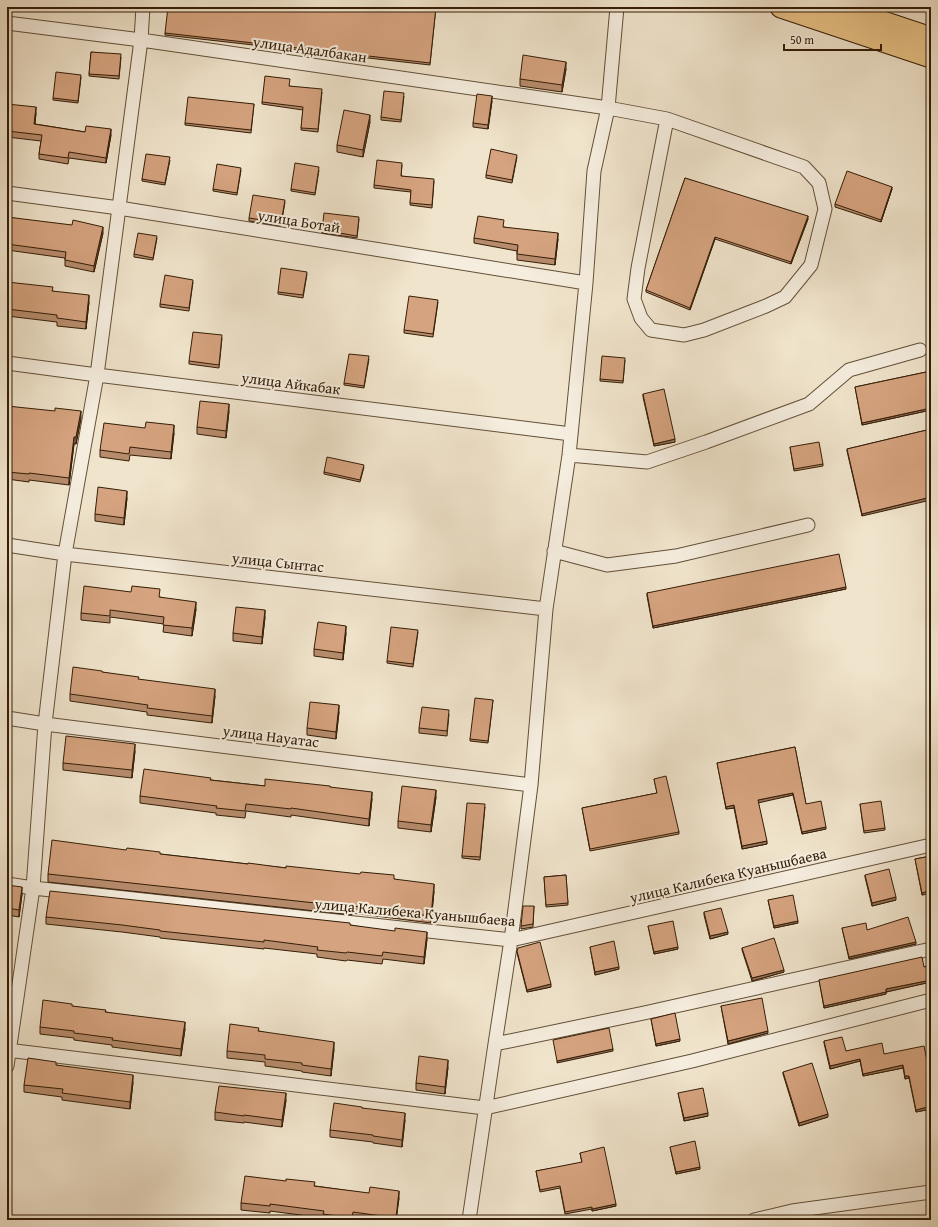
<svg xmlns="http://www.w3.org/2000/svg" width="938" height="1227" viewBox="0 0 938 1227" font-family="'Gentium Book Plus',serif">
<rect width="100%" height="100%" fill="#f0e4cc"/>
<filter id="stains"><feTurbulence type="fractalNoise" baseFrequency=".005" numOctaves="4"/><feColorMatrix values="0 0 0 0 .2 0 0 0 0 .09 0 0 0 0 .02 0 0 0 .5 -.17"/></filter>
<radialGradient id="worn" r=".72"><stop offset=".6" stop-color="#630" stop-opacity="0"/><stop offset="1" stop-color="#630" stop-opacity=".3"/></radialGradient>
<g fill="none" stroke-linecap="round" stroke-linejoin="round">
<defs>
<path id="street" d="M7,23L141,40L608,108L667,119L804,167L819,183L825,209L811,265L785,297L766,306L704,330L684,335L651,330L641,318L634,299L638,268L667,119
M7,193L119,208L586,283
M7,363L97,375L571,434
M569,455L647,462L706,442L809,404L849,370L920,350
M7,545L65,554L546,609
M554,551L607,565L676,556L808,525
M7,718L45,724L531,785
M7,884L33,888L511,940L931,845
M495,1044L644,1013L931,949
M7,1050L485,1108L692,1061L931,1000
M7,1066L33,888L45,724L65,554L97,375L141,40L143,7
M469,1220L495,1044L511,940L531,785L546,609L569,455L586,283L594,171L608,108L617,7
M754,1220L792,1211L931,1192"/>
<path id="primary" d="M781,7L931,57
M838,7L931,38"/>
</defs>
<!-- street casing -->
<use href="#street" stroke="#634f38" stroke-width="15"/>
<!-- primary casing -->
<use href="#primary" stroke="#341d06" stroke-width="23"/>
<!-- street -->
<use href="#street" stroke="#f5edde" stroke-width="13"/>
<!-- primary -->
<use href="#primary" stroke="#e8c286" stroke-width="21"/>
</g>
<!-- wall -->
<path fill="#b78c6d" stroke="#341d06" d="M7,7H15V11L7,10Z
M436,7L430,65L165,35V33Z
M91,52L121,57L119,79L89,76Z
M566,69L562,92L520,86V79Z
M81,77L78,103L53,100V98Z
M289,86L322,92L318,132L301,130L303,110L262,104V102Z
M404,96L401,122L381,120V117Z
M492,101L488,129L473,127V123Z
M254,104L251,133L185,125V123Z
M7,106L36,113L35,124L85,132L111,135L106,163L69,158L68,164L39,159V154L41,141L7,137Z
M370,122L363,157L337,152V145Z
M517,157L512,183L486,178V175Z
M170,160L165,185L142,181V179Z
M402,165L401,176L434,181L432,208L410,205L411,192L374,188V185Z
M241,170L237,195L213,191V189Z
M319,170L315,195L291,191V189Z
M685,178L808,219L791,264L715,239L690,310L646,292V290Z
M892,189L881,222L835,207V204Z
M285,202L281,226L249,221V218Z
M7,217L103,233L94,272L65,266V258L7,250Z
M359,219L357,238L322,233V230Z
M504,227L558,239L555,265L517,260V251L474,243V238Z
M157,238L153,260L134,257V254Z
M307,274L303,298L278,294V292Z
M7,282L53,291L89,302L86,329L57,326V322L7,316Z
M193,282L189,311L160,307V304Z
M438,302L433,337L404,333V330Z
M222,338L219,368L189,364V361Z
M369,359L364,388L344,385V383Z
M625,360L623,383L600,381V379Z
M931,371V410L862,425L855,387Z
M643,394L675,442L654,446L643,397Z
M7,406L81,418L76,444H74L69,485L29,480V482L7,479Z
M229,411L226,438L197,434V427Z
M931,429L862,516L847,451V449Z
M174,433L171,459L130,455L129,461L100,457V450Z
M790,447L823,464V466L794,471Z
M364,467L360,482L324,474V472Z
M127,498L124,525L95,521V514Z
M846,589L653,628L647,596V593Z
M160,597L196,609L192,636L163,632L164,624L110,617V623L81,620V613Z
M265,617L262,644L233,641V633Z
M418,632L413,667L387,663V661Z
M346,633L343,660L314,656V649Z
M102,672L215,696L212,723L147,715V712L70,701V694Z
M493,700L488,743L470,741V739Z
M339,712L336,739L307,735V728Z
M449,714L447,736L419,733V728Z
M795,747L806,804L826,829L802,834L793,795L758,802L767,844L742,849L734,808L726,809L717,763Z
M135,751L132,778L63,770V763Z
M654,779L679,832V834L590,851L582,808L657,793Z
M211,780L265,786L330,787L372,799L369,826L291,815V817L246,811L245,818L216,815V813L140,803V796Z
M436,797L431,832L398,828V821Z
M860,804L885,828V830L864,833Z
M485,807L480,860L462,858V856Z
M160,854L248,864L394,879L434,891L431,923L352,913V915L48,882V874Z
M931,856V893L922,895L915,859Z
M566,875L568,905L546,907L544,877Z
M865,875L896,900L872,906L865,877Z
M7,885L22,894L19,917L7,915Z
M768,900L798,923L774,928Z
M534,906L533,927L521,929V926Z
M704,912L728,934L710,939L704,915Z
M46,917L350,925L427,939L424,964L383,959L382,964L347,960L346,961L317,957V954L264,948V949L160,938V937L122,932L46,924Z
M648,926L678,949L654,954Z
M842,928L867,930L916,944L849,959Z
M590,947L619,969L595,975Z
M742,948L784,972L752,981L742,950Z
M517,951L551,987L527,992L517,953Z
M931,965V982L886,992V994L824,1008L819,980L924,967Z
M72,1006L106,1012L185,1029L181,1056L112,1047V1045L74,1040V1038L40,1034V1027Z
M721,1006L768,1033L728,1044Z
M651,1019L680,1041L656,1046Z
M259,1031L334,1049L331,1076L302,1072V1071L265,1066V1062L227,1058V1051Z
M824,1041L846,1051L884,1054L929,1074H928L931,1088V1109L916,1112L909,1078L905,1079L903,1068L863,1076L860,1061L830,1069L824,1043Z
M56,1065L133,1082L130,1109L62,1100V1097L24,1092V1085Z
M448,1067L445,1094L416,1090V1083Z
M783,1072L828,1117L799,1126L783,1074Z
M678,1093L708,1116L684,1121Z
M286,1100L282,1127L244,1122V1123L215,1120V1112Z
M362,1108L405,1120L402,1147L373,1143V1142L330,1137V1130Z
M670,1147L700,1169L676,1174Z
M580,1153L616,1206L592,1211V1209L565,1214L560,1188L540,1192L536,1171L582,1163Z
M315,1186L399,1198L396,1220H323V1218L270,1211V1213L241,1210V1203Z"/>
<!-- shaded-wall -->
<path fill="#957259" stroke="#341d06" d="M566,62V69L562,92V85Z
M492,96V101L488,129V125Z
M36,107V113L34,130V124Z
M370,115V122L363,157V150Z
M111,129V135L106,163V158Z
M892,187V189L881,222V220Z
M808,216V219L791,264V262Z
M103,227V233L94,272V266Z
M558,233V239L555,265V259Z
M715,237V239L690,310V308Z
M89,295V302L86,329V322Z
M229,404V411L226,438V431Z
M931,408V410L862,425V423Z
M81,411V418L76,444V437Z
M174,425V433L171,459V452Z
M74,437V444L69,485V478Z
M675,439V442L654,446V444Z
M127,491V498L124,525V518Z
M931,497V500L862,516V514Z
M846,587V589L653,628V626Z
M196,602V609L192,636V628Z
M265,610V617L262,644V637Z
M346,626V633L343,660V653Z
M215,689V696L212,723V716Z
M339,705V712L336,739V732Z
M135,744V751L132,778V770Z
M436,790V797L431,832V825Z
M372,792V799L369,826V819Z
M793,793V795L758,803V800Z
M734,805V808L726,809V807Z
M826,827V829L802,834V832Z
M767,841V844L742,849V846Z
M434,884V891L431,923V916Z
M22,887V894L19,917V910Z
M931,890V893L922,895V893Z
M896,897V900L872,906V903Z
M798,921V923L774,928V926Z
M427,932V939L424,964V957Z
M728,932V934L710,939V936Z
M916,942V944L849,959V957Z
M678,947V949L654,954V952Z
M619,967V969L595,975V972Z
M784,970V972L752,981V978Z
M931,980V982L886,992V989Z
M551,984V987L527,992V990Z
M886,992V994L824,1008V1006Z
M9,993V1000L7,1011V1003Z
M185,1022V1029L181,1056V1049Z
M768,1031V1033L728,1044V1041Z
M680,1039V1041L656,1046V1044Z
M334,1042V1049L331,1076V1069Z
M613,1049V1051L557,1063V1061Z
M860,1059V1061L830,1069V1066Z
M448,1060V1067L445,1094V1087Z
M903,1065V1068L863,1076V1074Z
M133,1075V1082L130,1109V1102Z
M905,1076H909V1078L905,1079Z
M286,1093V1100L282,1127V1120Z
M931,1106V1109L916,1112V1110Z
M405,1113V1120L402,1147V1140Z
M708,1113V1116L684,1121V1118Z
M828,1114V1117L799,1126V1123Z
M700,1167V1169L676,1174V1172Z
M399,1191V1198L396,1220Z
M616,1204V1206L592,1211V1209Z"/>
<!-- building -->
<path fill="#d5a37f" stroke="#341d06" d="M168,7H436L430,63L165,33Z
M91,52L121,54L119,76L89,74Z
M523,55L566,62L562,85L520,79Z
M56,72L81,75L78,101L53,98Z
M265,76L290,79L289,86L322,89L318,129L301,128L303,107L262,102Z
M384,91L404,93L401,120L381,117Z
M477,94L492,96L488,125L473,123Z
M188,97L254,104L251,130L185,123Z
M7,104L36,107L34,124L85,132L86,126L111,129L106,158L69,152L68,158L39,154L42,135L7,131Z
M344,110L370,115L363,150L337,145Z
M491,149L517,155L512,180L486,175Z
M146,154L170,157L165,183L142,179Z
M377,160L402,163L401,176L434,179L432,205L410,203L411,190L374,185Z
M295,163L319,167L315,193L291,189Z
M217,164L241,168L237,193L213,189Z
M847,171L892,187L881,220L835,204Z
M685,178L808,216L791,262L715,237L690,308L646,290Z
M253,195L285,200L281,223L249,218Z
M324,213L359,217L357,236L322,230Z
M478,216L504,220L503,227L558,233L555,259L517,254L518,245L474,238Z
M7,217L72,225L73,220L103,227L94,266L65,260L66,252L7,244Z
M138,233L157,236L153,258L134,254Z
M281,268L307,272L303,295L278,292Z
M165,275L193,280L189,308L160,304Z
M7,282L53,287L52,291L89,295L86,322L57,318V315L7,309Z
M409,296L438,300L433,334L404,330Z
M928,320H931V333Z
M193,332L222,335L219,365L189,361Z
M349,354L369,356L364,386L344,383Z
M602,356L625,358L623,381L600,379Z
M931,371V408L862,423L855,387Z
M664,389L675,439L654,444L643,394Z
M200,401L229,404L226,431L197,427Z
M7,406L55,411V408L81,411L76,437H74L69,478L29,473V474L7,472Z
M146,422L174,425L171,452L130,447L129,454L100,450L104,423L145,428Z
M931,429V497L862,514L847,449Z
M819,442L823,464L794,469L790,447Z
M327,457L364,465L360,480L324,472Z
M98,487L127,491L124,518L95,514Z
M839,554L846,587L653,626L647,593Z
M84,586L131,592L132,586L160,589L159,597L196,602L192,628L163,625L164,617L110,610V616L81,613Z
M236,607L265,610L262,637L233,633Z
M318,622L346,626L343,653L314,649Z
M391,627L418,630L413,664L387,661Z
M73,667L102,671V672L139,677L138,679L215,689L212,716L147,708L148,705L70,694Z
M475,698L493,700L488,741L470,739Z
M310,702L339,705L336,732L307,728Z
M422,707L449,710L447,731L419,728Z
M66,736L135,744L132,770L63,763Z
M795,747L806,804L821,801L826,827L802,832L793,793L758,800L767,841L742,846L734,805L726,807L717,763Z
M144,769L211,778L210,780L265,786V779L330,786V787L372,792L369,819L291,808V809L246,804L245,811L216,808L217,806L140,796Z
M666,776L679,832L590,849L582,808L657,793L654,779Z
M402,786L436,790L431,825L398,821Z
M881,801L885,828L864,831L860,804Z
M467,803L485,804L480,857L462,856Z
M52,840L126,850L127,848L160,852V854L248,864V863L286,868V866L360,874L361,872L394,875V879L434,884L431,916L352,906V907L48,874Z
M931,856V890L922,893L915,859Z
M889,869L896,897L872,903L865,875Z
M566,875L568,903L546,905L544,877Z
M7,885L22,887L19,910L7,908Z
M50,891L350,923V925L395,931V928L427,932L424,957L383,952L382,956L347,952L346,953L317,950L318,947L264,940V942L160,931V930L122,925L46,917Z
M793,895L798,921L774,926L768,900Z
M523,906H534L533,924L521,926Z
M721,908L728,932L710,936L704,912Z
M908,917L916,942L849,957L842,928L866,923L867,930Z
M673,921L678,947L654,952L648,926Z
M774,938L784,970L752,978L742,948Z
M614,941L619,967L595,972L590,947Z
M540,942L551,984L527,990L517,951L518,948Z
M922,957L924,967L931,965V980L886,989V992L824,1006L819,980Z
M7,992L9,993L7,1003Z
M762,998L768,1031L728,1041L721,1006Z
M43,1000L72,1004V1006L106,1010L105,1012L185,1022L181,1049L112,1040L113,1038L74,1033V1031L40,1027Z
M931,1009V1022L928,1010Z
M675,1013L680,1039L656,1044L651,1019Z
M230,1024L259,1028L258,1031L334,1042L331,1069L302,1065V1063L265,1059V1055L227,1051Z
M609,1028L613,1049L557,1061L553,1040Z
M842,1037L846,1051L882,1043L884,1054L924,1046L929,1071L928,1072L931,1088V1106L916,1110L909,1076H905L903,1065L863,1074L860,1059L830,1066L824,1041Z
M419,1056L448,1060L445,1087L416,1083Z
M28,1058L56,1062V1065L133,1075L130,1102L62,1093L63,1089L24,1085Z
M812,1063L828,1114L799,1123L783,1072Z
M219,1086L286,1093L282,1120L244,1115V1116L215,1112Z
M703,1088L708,1113L684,1118L678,1093Z
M334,1103L362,1107V1108L405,1113L402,1140L373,1136V1135L330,1130Z
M695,1141L700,1167L676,1172L670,1147Z
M604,1147L616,1204L592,1209V1207L565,1212L560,1186L540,1190L536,1171L582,1162L580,1153Z
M245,1176L286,1181V1179L315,1182L314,1186L369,1193L370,1187L399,1191L396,1218L353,1212L352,1218L323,1214L324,1211L270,1204V1206L241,1203Z"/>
<g text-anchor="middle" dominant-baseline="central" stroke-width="4" stroke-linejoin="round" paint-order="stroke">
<!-- street labels -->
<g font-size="15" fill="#341d06" stroke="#f5edde">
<text transform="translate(310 49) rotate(8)">улица Адалбакан</text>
<text transform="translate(299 221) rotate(9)">улица Ботай</text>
<text transform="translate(291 383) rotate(7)">улица Айкабак</text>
<text transform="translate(278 562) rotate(6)">улица Сынтас</text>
<text transform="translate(271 736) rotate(7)">улица Науатас</text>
<text transform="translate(728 875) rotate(-13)">улица Калибека Куанышбаева</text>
<text transform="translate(415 912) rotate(5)">улица Калибека Куанышбаева</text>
</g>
</g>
<!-- margin -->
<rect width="938" height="1227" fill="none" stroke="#f0e4cc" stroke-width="24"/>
<rect x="8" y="8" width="922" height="1211" fill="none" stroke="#341d06" stroke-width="2"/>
<rect x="12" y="12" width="914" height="1203" fill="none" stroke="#341d06"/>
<!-- scale -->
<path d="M784 44v6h97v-6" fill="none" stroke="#341d06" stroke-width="2"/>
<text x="790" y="44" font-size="12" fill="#341d06" stroke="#f5edde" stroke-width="3" paint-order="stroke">50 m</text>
<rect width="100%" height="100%" filter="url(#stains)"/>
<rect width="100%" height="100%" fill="url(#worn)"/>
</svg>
